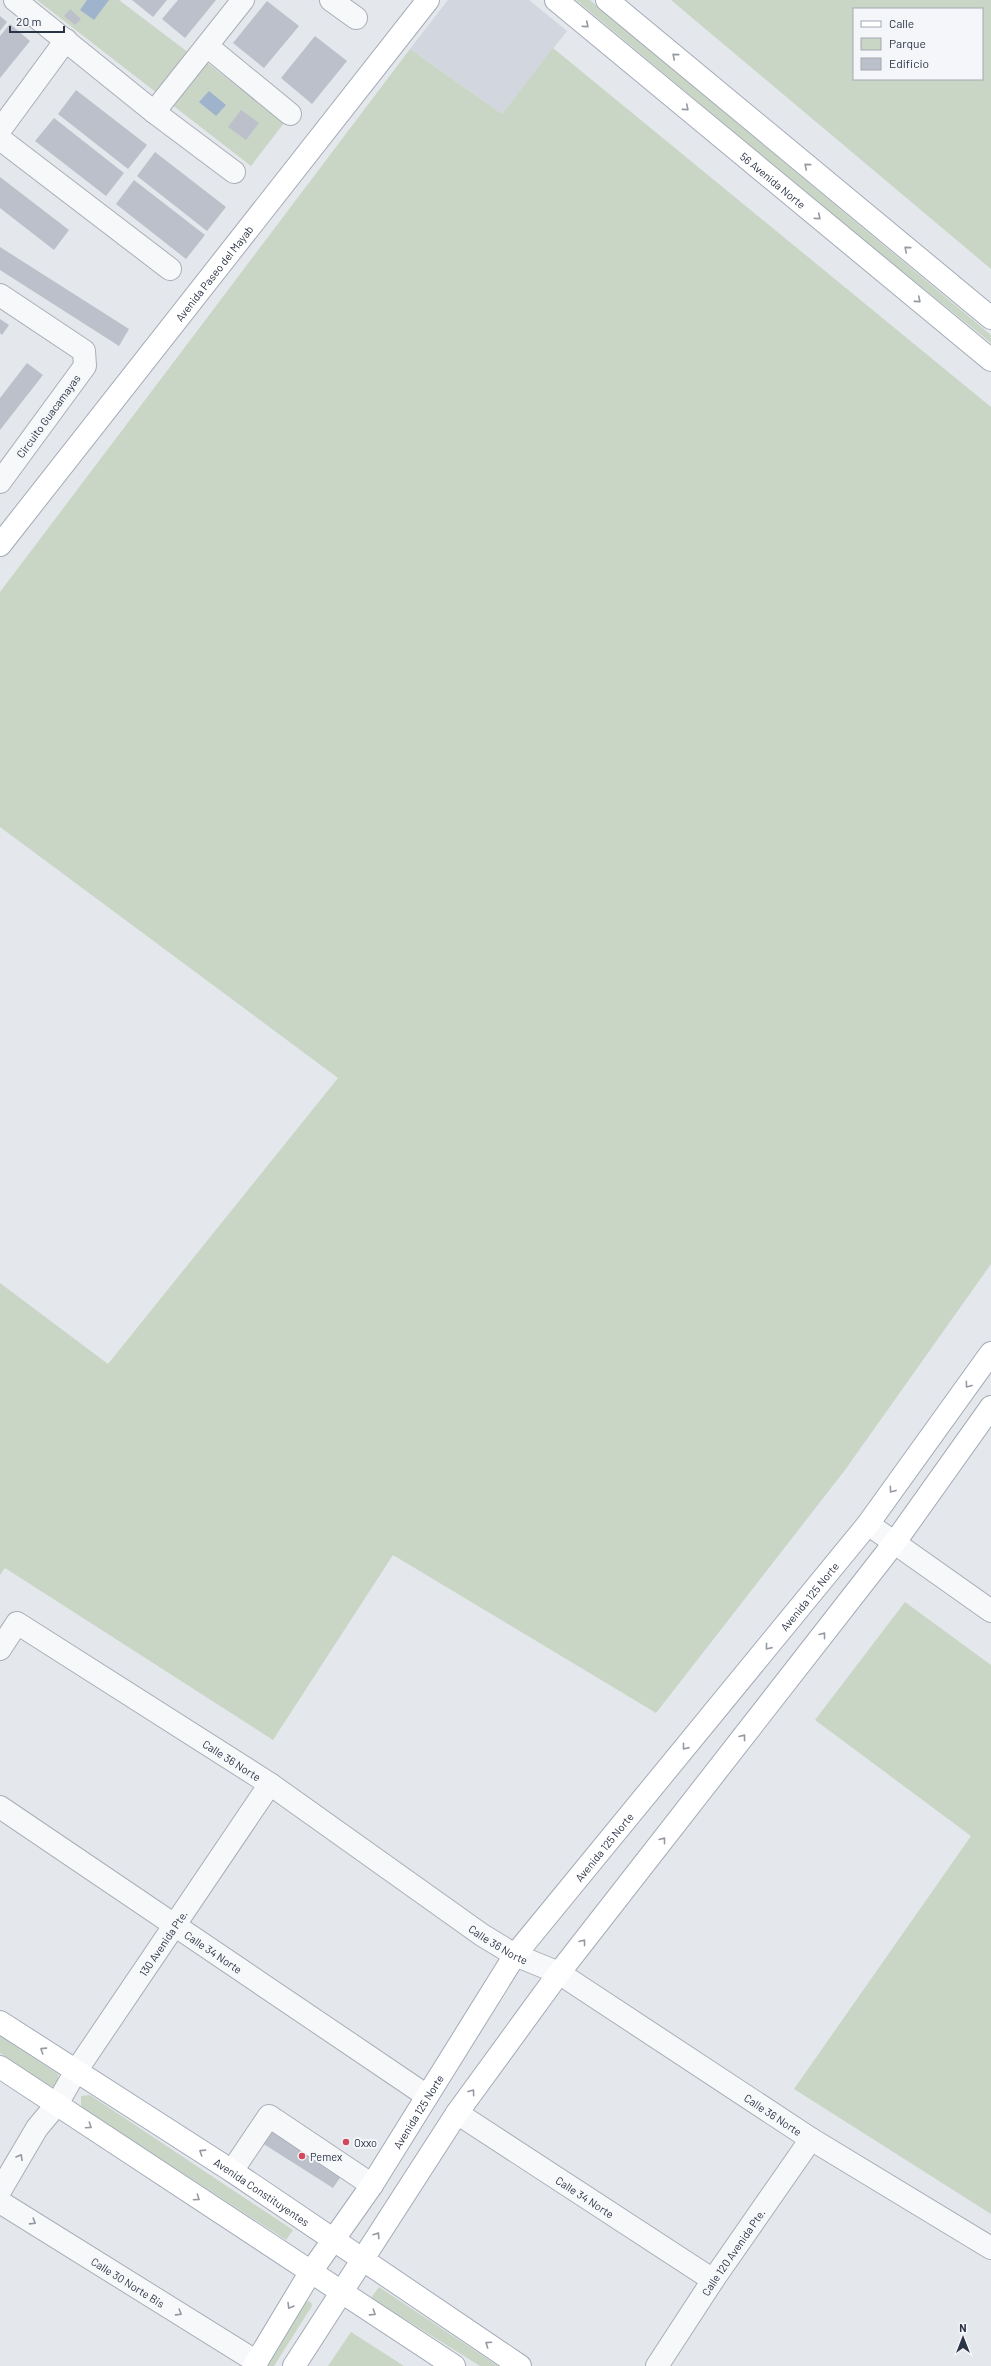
<svg xmlns="http://www.w3.org/2000/svg" width="991" height="2366" viewBox="0 0 991 2366" font-family="Barlow,sans-serif">
<rect width="100%" height="100%" fill="#e4e7ec"/>
<!-- built -->
<path fill="#d2d6de" d="M448,0H529L567,31L502,114L410,49Z"/>
<!-- green -->
<path fill="#c9d6c5" fill-rule="evenodd" d="M37,0H119L185,50L210,65L284,123L251,166Z
M576,0H590L991,335V343L867,243Z
M671,0H991V269ZM854,9H982V79H854Z
M553,48L991,407V1264L845,1470L656,1713L393,1555L273,1740L5,1568L0,1575V1283L108,1364L338,1078L0,827V592L410,49L502,114Z
M905,1602L991,1665V2214L794,2089L971,1836L815,1720Z
M0,2036L58,2074L59,2083L52,2087L0,2053Z
M90,2095L293,2230L286,2240L81,2107V2096Z
M379,2287L498,2366H480L371,2298Z
M306,2301L311,2302L312,2306L274,2366H266Z
M351,2332L404,2366H328Z"/>
<!-- water -->
<path fill="#9fb4cc" d="M87,0H109L94,20L80,10Z
M209,91L226,105L216,116L199,102Z"/>
<!-- building -->
<path fill="#bbc0ca" d="M132,0H167L153,17Z
M178,0H216L185,38L162,19Z
M267,1L299,26L264,68L233,43Z
M70,9L81,19L75,25L64,16Z
M0,16L7,22L0,31Z
M10,24L30,41L0,78V36Z
M315,36L347,61L312,104L281,78Z
M76,90L147,145L128,169L58,114Z
M241,110L259,123L246,140L228,127Z
M54,118L124,173L106,196L35,141Z
M155,152L226,207L207,231L137,176Z
M0,177L69,230L54,250L0,208Z
M134,180L205,235L186,259L116,204Z
M0,247L129,329L119,346L0,270Z
M0,319L9,325L2,335L0,333Z
M27,363L43,375L0,430V398Z
M270,2124L344,2172L333,2188L259,2141Z"/>
<g fill="none" stroke-linecap="round" stroke-linejoin="round">
<defs>
<g id="minor">
<path d="M15,0L154,112L234,172"/>
<path d="M331,0L356,18"/>
<path d="M207,46L290,114"/>
<path d="M154,112L243,0"/>
<path d="M0,130L66,40"/>
<path d="M0,139L170,269"/>
<path d="M0,295L84,351L85,366L0,482"/>
<path d="M868,1524L991,1611"/>
<path id="s1" d="M0,1649L17,1623L270,1784L482,1935L515,1955L559,1973L811,2139L991,2248"/>
<path id="s2" d="M0,1807L427,2096"/>
<path id="s3" d="M457,2113L713,2280"/>
<path d="M232,2171L269,2116L372,2185"/>
<path id="s4" d="M0,2191L37,2128L57,2104L76,2071L270,1784"/>
<path id="s5" d="M0,2202L257,2362"/>
<path id="s6" d="M657,2366L713,2280L811,2139"/>
</g>
<g id="major">
<path id="s7" d="M556,0L991,360"/>
<path d="M607,0L991,318"/>
<path id="s8" d="M0,545L428,0"/>
<path id="s9" d="M0,2022L232,2171L520,2366"/>
<path d="M0,2067L454,2366"/>
<path id="s10" d="M254,2366L310,2273L372,2185L515,1955L868,1524L991,1353"/>
<path d="M294,2366L457,2113L559,1973L895,1542L991,1407"/>
</g>
</defs>
<!-- minor casing -->
<use href="#minor" stroke="#a9aeb7" stroke-width="24"/>
<!-- major casing -->
<use href="#major" stroke="#a3abb8" stroke-width="24"/>
<!-- minor -->
<use href="#minor" stroke="#f7f8fa" stroke-width="22"/>
<!-- major -->
<use href="#major" stroke="#fff" stroke-width="22"/>
</g>
<!-- one-way arrows -->
<defs><path id="oneway-chevron" d="M-2-3.5L2.5 0L-2 3.5" fill="none" stroke-width="1.6" stroke-linecap="round" stroke-linejoin="round"/></defs>
<g stroke="#959aa2">
<use href="#oneway-chevron" transform="translate(586 25) rotate(40)"/>
<use href="#oneway-chevron" transform="translate(675 56) rotate(-140)"/>
<use href="#oneway-chevron" transform="translate(686 108) rotate(40)"/>
<use href="#oneway-chevron" transform="translate(807 166) rotate(-140)"/>
<use href="#oneway-chevron" transform="translate(818 217) rotate(40)"/>
<use href="#oneway-chevron" transform="translate(907 249) rotate(-140)"/>
<use href="#oneway-chevron" transform="translate(918 300) rotate(40)"/>
<use href="#oneway-chevron" transform="translate(968 1385) rotate(126)"/>
<use href="#oneway-chevron" transform="translate(892 1490) rotate(126)"/>
<use href="#oneway-chevron" transform="translate(823 1635) rotate(-52)"/>
<use href="#oneway-chevron" transform="translate(768 1647) rotate(129)"/>
<use href="#oneway-chevron" transform="translate(743 1737) rotate(-52)"/>
<use href="#oneway-chevron" transform="translate(685 1747) rotate(129)"/>
<use href="#oneway-chevron" transform="translate(663 1840) rotate(-52)"/>
<use href="#oneway-chevron" transform="translate(583 1942) rotate(-52)"/>
<use href="#oneway-chevron" transform="translate(43 2050) rotate(-147)"/>
<use href="#oneway-chevron" transform="translate(472 2092) rotate(-54)"/>
<use href="#oneway-chevron" transform="translate(89 2126) rotate(34)"/>
<use href="#oneway-chevron" transform="translate(202 2152) rotate(-147)"/>
<use href="#oneway-chevron" transform="translate(197 2198) rotate(34)"/>
<use href="#oneway-chevron" transform="translate(377 2235) rotate(-57)"/>
<use href="#oneway-chevron" transform="translate(290 2306) rotate(121)"/>
<use href="#oneway-chevron" transform="translate(373 2313) rotate(33)"/>
<use href="#oneway-chevron" transform="translate(488 2344) rotate(-146)"/>
</g>
<g stroke="#9196a0">
<use href="#oneway-chevron" transform="translate(20 2157) rotate(-60)"/>
<use href="#oneway-chevron" transform="translate(33 2222) rotate(32)"/>
<use href="#oneway-chevron" transform="translate(179 2313) rotate(32)"/>
</g>
<!-- markers -->
<g fill="#d1495b" stroke="#f4f6f9" stroke-width="1.5">
<circle cx="346" cy="2142" r="4"/>
<circle cx="302" cy="2156" r="4"/>
</g>
<g text-anchor="middle" dominant-baseline="central" stroke-width="4" stroke-linejoin="round" paint-order="stroke">
<!-- street labels -->
<g font-size="11" fill="#2b3445" stroke="#f4f6f9">
<text stroke="none"><textPath href="#s7" startOffset="282">56 Avenida Norte</textPath></text>
<text stroke="none"><textPath href="#s8" startOffset="346">Avenida Paseo del Mayab</textPath></text>
<text transform="translate(48 416) rotate(-54)">Circuito Guacamayas</text>
<text stroke="none"><textPath href="#s10" startOffset="951">Avenida 125 Norte</textPath></text>
<text stroke="none"><textPath href="#s1" startOffset="286">Calle 36 Norte</textPath></text>
<text stroke="none"><textPath href="#s10" startOffset="627">Avenida 125 Norte</textPath></text>
<text stroke="none"><textPath href="#s4" startOffset="297">130 Avenida Pte.</textPath></text>
<text stroke="none"><textPath href="#s1" startOffset="610">Calle 36 Norte</textPath></text>
<text stroke="none"><textPath href="#s2" startOffset="258">Calle 34 Norte</textPath></text>
<text stroke="none"><textPath href="#s10" startOffset="303">Avenida 125 Norte</textPath></text>
<text stroke="none"><textPath href="#s1" startOffset="934">Calle 36 Norte</textPath></text>
<text stroke="none"><textPath href="#s9" startOffset="312">Avenida Constituyentes</textPath></text>
<text stroke="none"><textPath href="#s3" startOffset="153">Calle 34 Norte</textPath></text>
<text stroke="none"><textPath href="#s6" startOffset="137">Calle 120 Avenida Pte.</textPath></text>
<text stroke="none"><textPath href="#s5" startOffset="151">Calle 30 Norte Bis</textPath></text>
</g>
<!-- poi labels -->
<g font-size="11" fill="#2b3445" stroke="#f4f6f9" text-anchor="start">
<text x="354" y="2142">Oxxo</text>
<text x="310" y="2156">Pemex</text>
</g>
</g>
<!-- legend -->
<rect x="853" y="8" width="130" height="72" fill="#f4f6f9" stroke="#a4a8b1"/>
<rect x="861" y="21" width="20" height="6" fill="#ffffff" stroke="#a4a8b1"/>
<text x="889" y="28" font-size="12" fill="#2b3445">Calle</text>
<rect x="861" y="38" width="20" height="12" fill="#c9d6c5" stroke="#a4a8b1"/>
<text x="889" y="48" font-size="12" fill="#2b3445">Parque</text>
<rect x="861" y="58" width="20" height="12" fill="#bbc0ca" stroke="#a4a8b1"/>
<text x="889" y="68" font-size="12" fill="#2b3445">Edificio</text>
<!-- north arrow -->
<g transform="translate(963 2338)" stroke="#f4f6f9" stroke-width="3" paint-order="stroke">
<path d="M0-3L7 15L0 10L-7 15Z" fill="#2b3445"/>
<text y="-6" font-size="11" font-weight="bold" text-anchor="middle" fill="#2b3445">N</text>
</g>
<!-- scale -->
<path d="M10 26v6h54v-6" fill="none" stroke="#2b3445" stroke-width="2"/>
<text x="16" y="26" font-size="12" fill="#2b3445" stroke="#f4f6f9" stroke-width="3" paint-order="stroke">20 m</text>
</svg>
